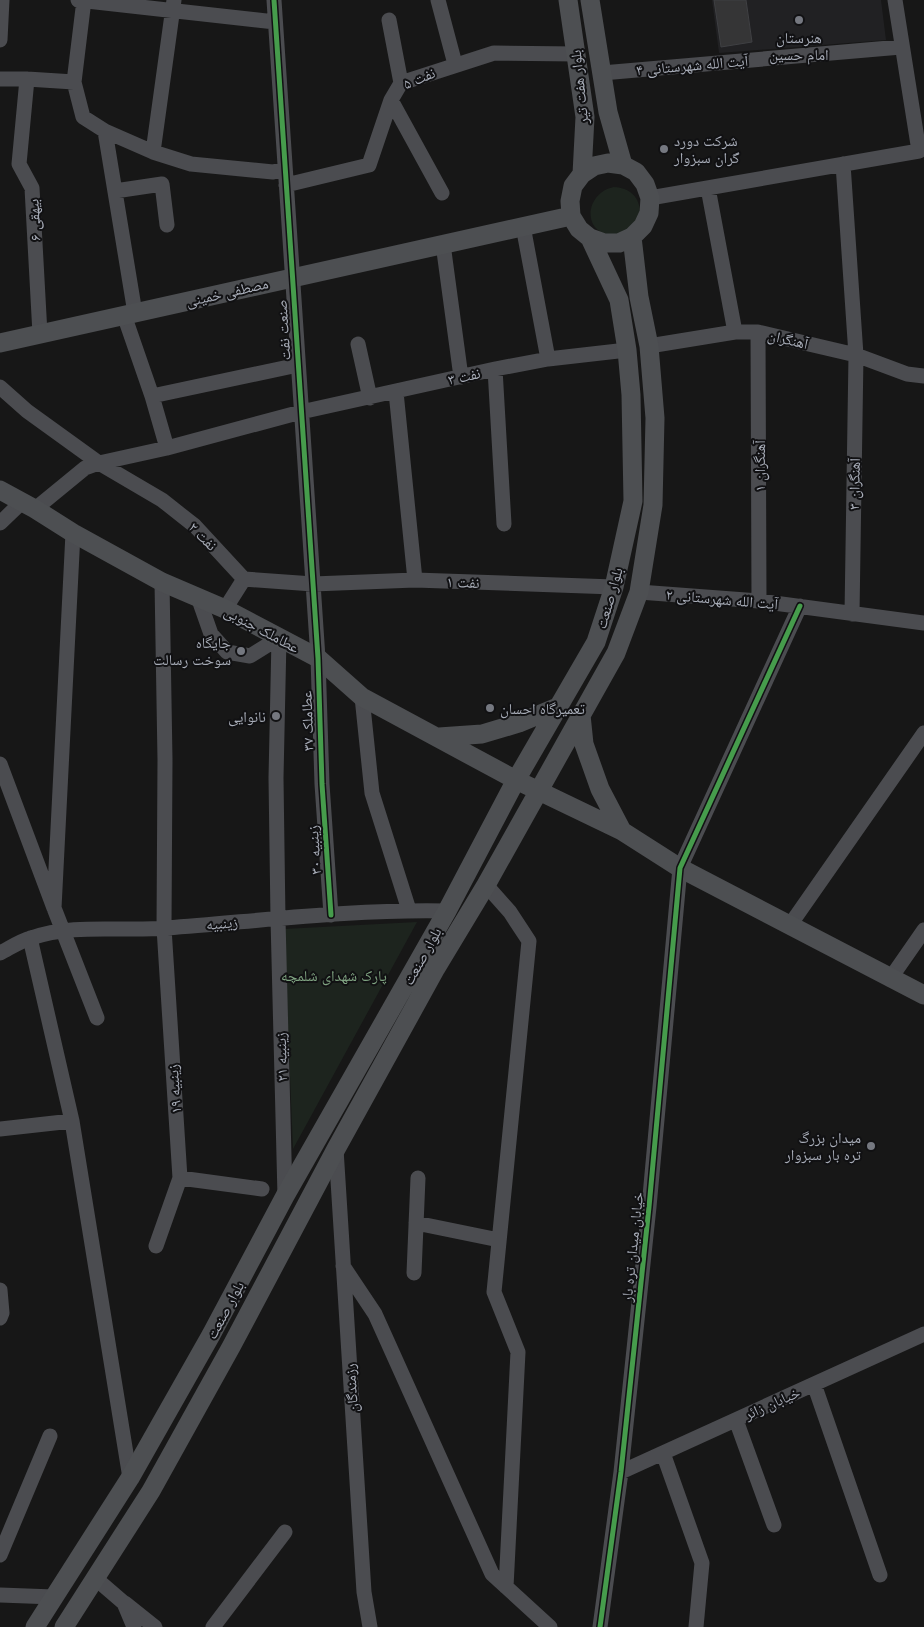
<svg xmlns="http://www.w3.org/2000/svg" width="924" height="1627" viewBox="0 0 924 1627" font-family="Quicksand,'Noto Naskh Arabic',sans-serif">
<rect width="100%" height="100%" fill="#171717"/>
<!-- built -->
<path fill="#212123" d="M712,0H881L886,40L719,53Z"/>
<!-- green -->
<path fill="#1d241e" d="M614,187C631,188 641,198 640,216L625,234C620,235 611,236 606,234C582,228 587,192 614,187Z
M417,922L293,1149L284,929Z"/>
<!-- building -->
<path fill="#353536" stroke="#3f4043" d="M714,0H746L752,42L721,47Z"/>
<g fill="none" stroke-linecap="round" stroke-linejoin="round">
<!-- minor -->
<path stroke="#4b4c50" stroke-width="15" d="M78,0L275,22
M274,0L318,658L322,784L331,915
M438,0L455,64
M895,0L919,151
M389,20L401,83
M0,40L2,0
M602,73L901,47
M0,79H27L74,82L84,0
M27,79L19,164L32,188L40,334
M74,82L83,117L105,131L135,313
M391,100L442,193
M105,131L153,152L191,164L273,172L285,169
M153,152L174,0
M843,164L856,355L852,614
M286,185L369,165L391,100L401,83L494,53L577,54
M708,188L735,332
M115,191L162,184L167,225
M650,198L919,151L924,148
M523,226L548,359
M443,244L461,377
M124,315L152,396L167,448
M758,332L759,601
M358,344L370,398
M649,346L735,332H758L856,355L907,374L924,376
M495,369L504,524
M0,387L27,411L99,463L162,500L195,526L244,579L313,584L415,580L614,587
M396,392L415,580
M152,396L298,365
M35,509L85,468L99,463L167,448L301,412L495,369L548,359L627,350
M0,523L22,502
M639,592L759,601L924,623
M198,597L211,634L227,652L250,656L279,638
M225,609L244,579
M279,638L276,778L278,919L285,1196
M362,697L372,793L409,910
M0,764L54,908L97,1018
M486,885L510,912L529,941L494,1292L518,1352L506,1587
M54,908L73,533
M790,925L924,733
M30,938L72,1121L130,1478
M0,953C10,948 20,941 31,938C74,923 122,932 167,928C260,921 354,909 447,911
M890,979L924,930
M0,1129L72,1121
M336,1149L364,1592L370,1627
M180,1178L262,1189
M416,1223L499,1240
M156,1246L180,1178L164,928L165,760L162,582
M343,1266L375,1314L492,1574L550,1627
M414,1273L418,1178
M0,1290L2,1313L0,1318
M814,1384L880,1575
M736,1420L774,1525
M663,1453L702,1563L696,1627
M621,1472L924,1334
M0,1555L50,1436
M95,1578L124,1603L134,1627
M0,1595L54,1597
M125,1603L155,1627
M213,1627L285,1532
M600,1627L621,1472L649,1207L680,868L800,606"/>
<!-- major -->
<path stroke="#4d4f52" stroke-width="19" d="M568,0L585,117L582,174
M590,0L608,112L623,165
M0,343L571,216
M0,490L35,509L73,533L162,582L225,609L318,658L362,697L516,780L622,831L680,868L924,995
M581,715L584,744L600,789L622,831
M439,737L482,734L519,723L560,706
M35,1627L130,1478L211,1335L285,1196L447,911L516,780L596,642L614,587L633,501L631,395L627,350L619,300L590,238L579,229L571,216L570,201L573,186L582,174L594,166L608,163L623,165L636,172L645,184L650,198L649,213L643,226L632,237L619,243H604L590,238
M64,1627L151,1491L231,1347L336,1149L436,968L486,885L616,653L639,592L653,505L655,418L649,346L639,297L632,237"/>
<defs>
<path id="cycleway" d="M274,0L318,658L322,784L331,915
M600,1627L621,1472L649,1207L680,868L800,606"/>
</defs>
<!-- cycleway casing -->
<use href="#cycleway" stroke="#111113" stroke-width="8"/>
<!-- cycleway -->
<use href="#cycleway" stroke="#469c4c" stroke-width="5"/>
</g>
<!-- markers -->
<g fill="#757880" stroke="#111113" stroke-width="2">
<circle cx="799" cy="20" r="5"/>
<circle cx="664" cy="149" r="5"/>
<circle cx="241" cy="651" r="5"/>
<circle cx="490" cy="708" r="5"/>
<circle cx="276" cy="716" r="5"/>
<circle cx="871" cy="1146" r="5"/>
</g>
<g text-anchor="middle" dominant-baseline="central" stroke-width="4" stroke-linejoin="round" paint-order="stroke">
<!-- poi labels -->
<g font-size="15" fill="#a8adb8" stroke="#111113" text-anchor="end">
<text x="799" y="37" text-anchor="middle">هنرستان<tspan x="799" dy="17">امام حسین</tspan></text>
<text x="674" y="140" text-anchor="start">شرکت دورد<tspan x="674" dy="17">گران سبزوار</tspan></text>
<text x="231" y="642">جایگاه<tspan x="231" dy="17">سوخت رسالت</tspan></text>
<text x="500" y="708" text-anchor="start">تعمیرگاه احسان</text>
<text x="266" y="716">نانوایی</text>
<text x="861" y="1137">میدان بزرگ<tspan x="861" dy="17">تره بار سبزوار</tspan></text>
</g>
<!-- street labels -->
<g font-size="15" fill="#a8adb8" stroke="#111113">
<text transform="translate(692 65) rotate(-5)">آیت الله شهرستانی ۴</text>
<text transform="translate(419 78) rotate(-23)">نفت ۵</text>
<text transform="translate(579 87) rotate(-96)">بلوار هفت تیر</text>
<text transform="translate(34 220) rotate(-93)">بیهقی ۶</text>
<text transform="translate(227 292) rotate(-13)">مصطفی خمینی</text>
<text transform="translate(283 330) rotate(-94)">صنعت نفت</text>
<text transform="translate(788 339) rotate(13)">آهنگران</text>
<text transform="translate(464 376) rotate(-13)">نفت ۳</text>
<text transform="translate(759 466) rotate(-90)">آهنگران ۱</text>
<text transform="translate(854 484) rotate(-89)">آهنگران ۳</text>
<text transform="translate(203 536) rotate(45)">نفت ۲</text>
<text transform="translate(463 582) rotate(2)">نفت ۱</text>
<text transform="translate(609 598) rotate(-74)">بلوار صنعت</text>
<text transform="translate(722 599) rotate(5)">آیت الله شهرستانی ۲</text>
<text transform="translate(262 629) rotate(28)">عطاملک جنوبی</text>
<text transform="translate(307 721) rotate(-92)">عطاملک ۳۷</text>
<text transform="translate(314 850) rotate(-94)">زینبیه ۳۰</text>
<text transform="translate(222 923) rotate(-5)">زینبیه</text>
<text transform="translate(422 956) rotate(-61)">بلوار صنعت</text>
<text transform="translate(281 1057) rotate(-92)">زینبیه ۲۱</text>
<text transform="translate(174 1089) rotate(-94)">زینبیه ۱۹</text>
<text transform="translate(632 1247) rotate(-84)">خیابان میدان تره بار</text>
<text transform="translate(225 1310) rotate(-62)">بلوار صنعت</text>
<text transform="translate(351 1388) rotate(-94)">رزمندگان</text>
<text transform="translate(772 1403) rotate(-24)">خیابان زائر</text>
</g>
<!-- park labels -->
<g font-size="15" fill="#7fa381" stroke="#111113">
<text x="334" y="975">پارک شهدای شلمچه</text>
</g>
</g>
</svg>
